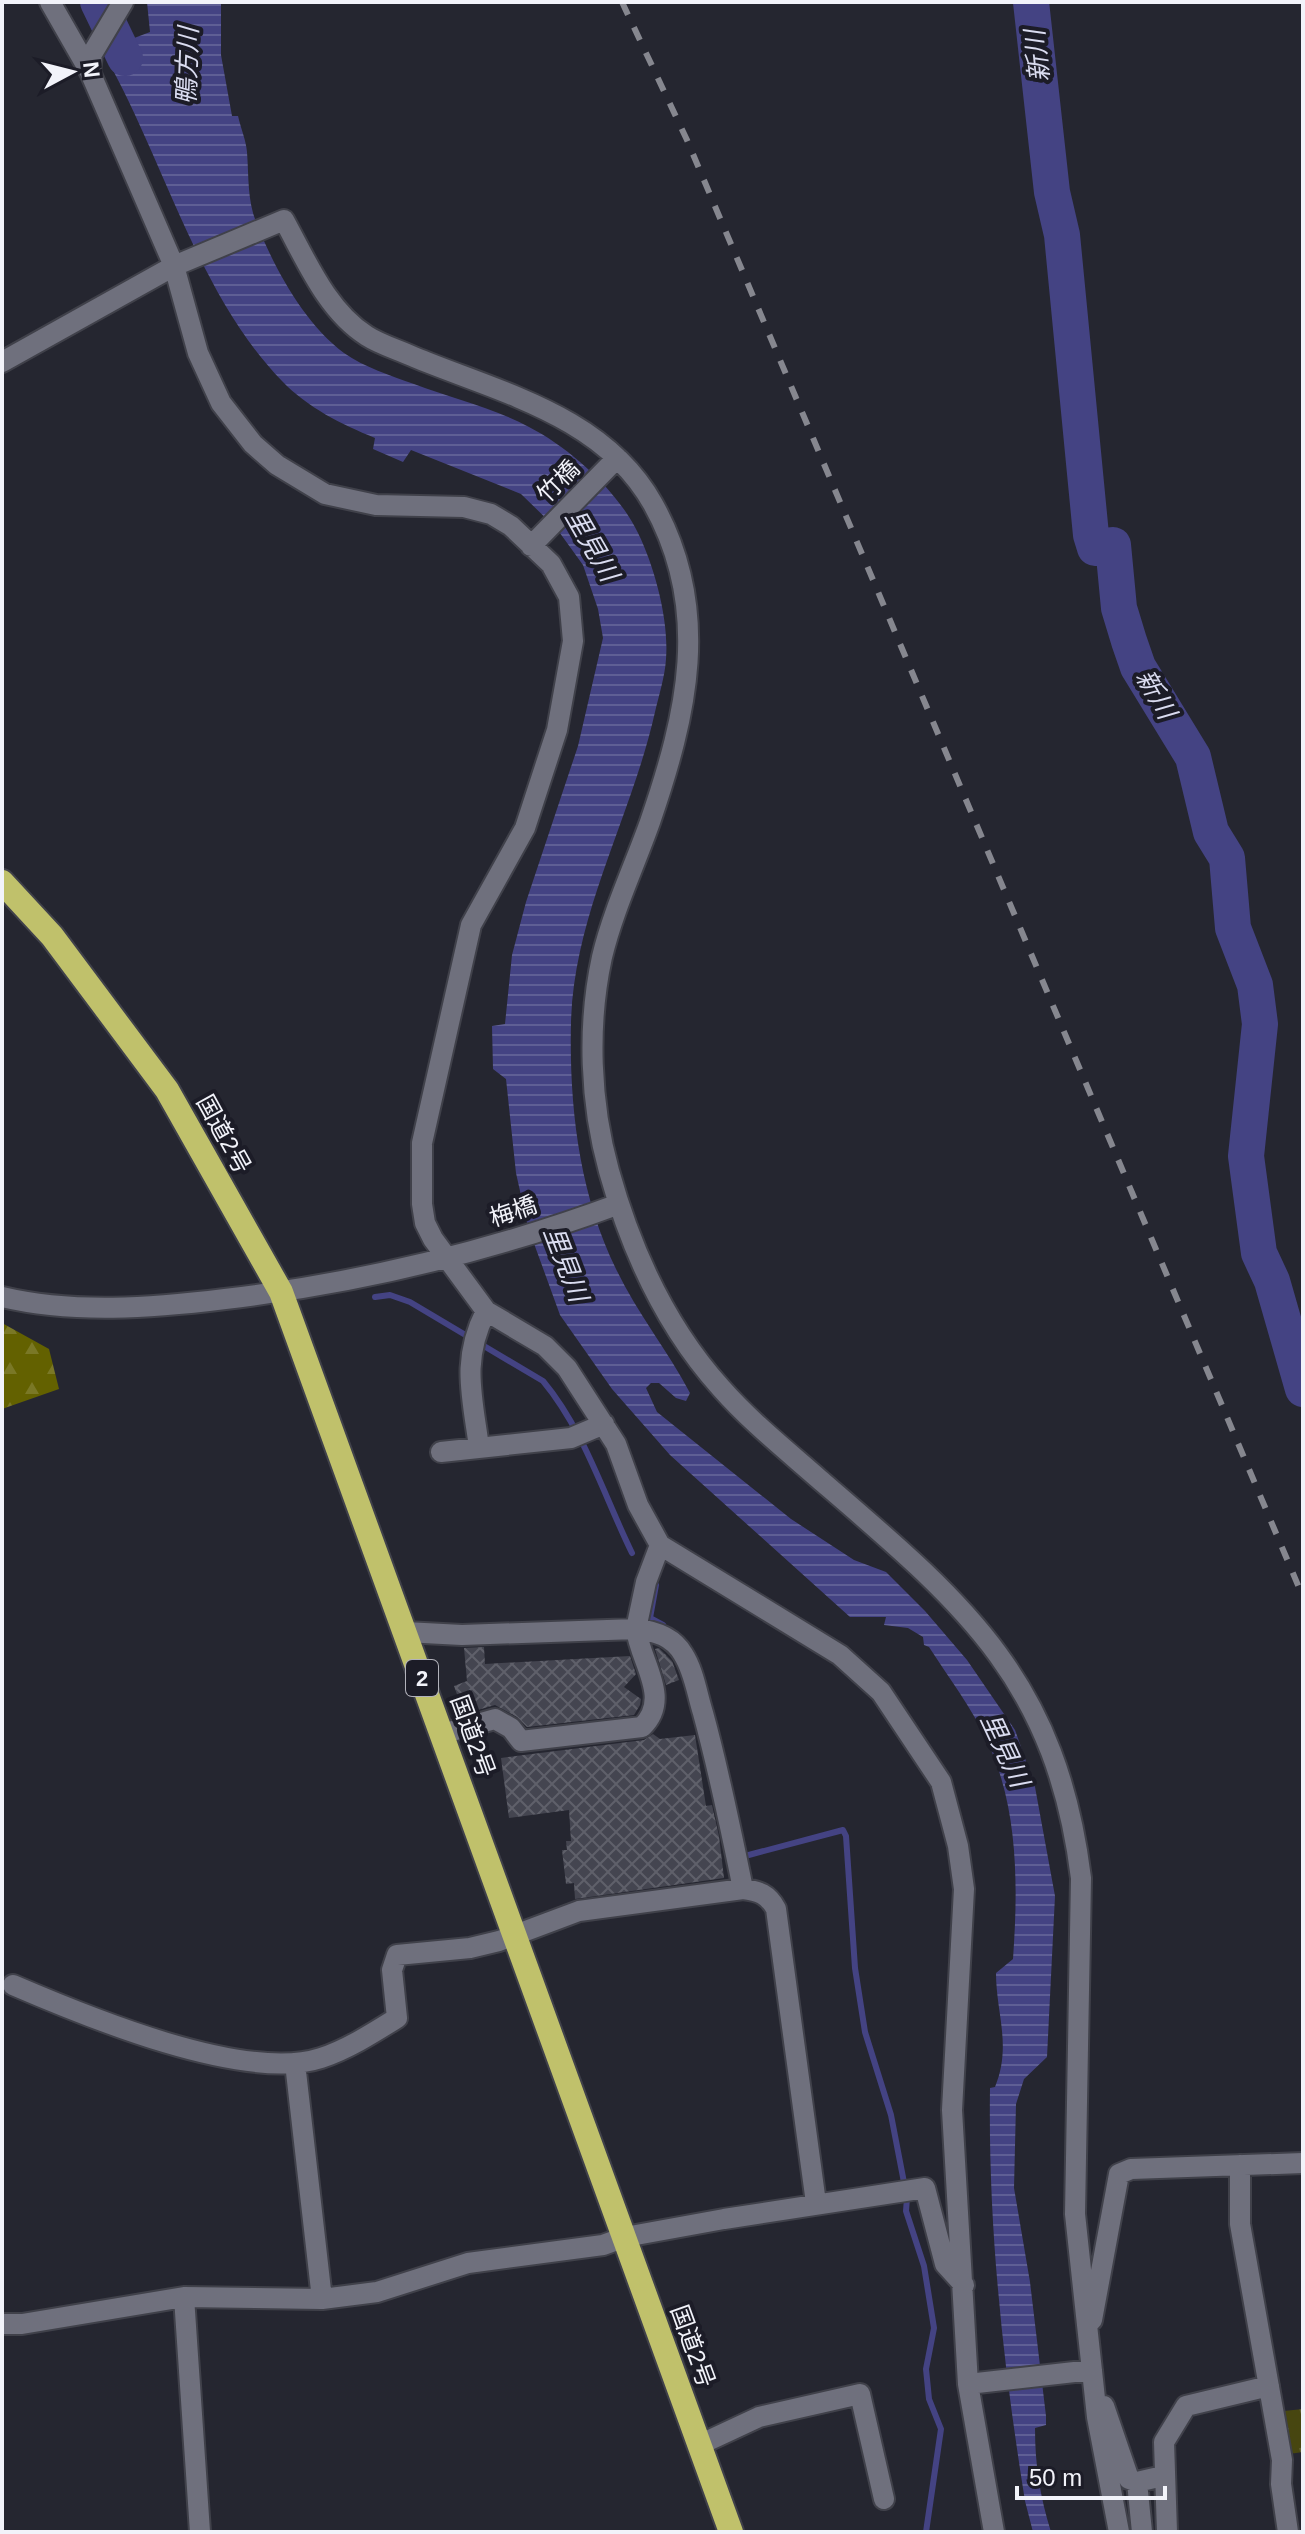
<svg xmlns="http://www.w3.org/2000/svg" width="1305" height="2534" viewBox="0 0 1305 2534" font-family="Arial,'Noto Sans JP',sans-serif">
<defs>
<pattern id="forest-firs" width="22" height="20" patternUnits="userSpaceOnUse" patternTransform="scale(2)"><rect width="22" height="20" fill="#636100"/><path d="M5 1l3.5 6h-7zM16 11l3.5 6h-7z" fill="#7a7826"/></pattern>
<pattern id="park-tufts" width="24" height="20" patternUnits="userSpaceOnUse" patternTransform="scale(2)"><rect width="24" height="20" fill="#474610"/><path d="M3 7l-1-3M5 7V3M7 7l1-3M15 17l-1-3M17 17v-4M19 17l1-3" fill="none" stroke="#626134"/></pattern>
<pattern id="water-rules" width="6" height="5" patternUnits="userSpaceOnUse" patternTransform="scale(2)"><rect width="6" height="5" fill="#444383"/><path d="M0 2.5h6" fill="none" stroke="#5f5f95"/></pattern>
<pattern id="building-cross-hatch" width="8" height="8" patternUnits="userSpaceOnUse" patternTransform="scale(2)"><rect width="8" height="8" fill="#444550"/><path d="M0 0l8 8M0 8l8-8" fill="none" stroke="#5f606a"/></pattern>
</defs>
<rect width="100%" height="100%" fill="#252630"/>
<!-- forest -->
<path fill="url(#forest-firs)" d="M2,1323L49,1349L59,1389L2,1409Z"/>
<!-- park -->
<path fill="url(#park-tufts)" d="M1303,2409V2452L1289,2454L1284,2411Z"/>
<!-- water -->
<path fill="url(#water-rules)" d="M147,2H221V55L232,116H238C241,129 246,140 247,152C249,179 247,202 258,227C276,271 305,324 344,353C364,367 391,376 414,384C451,398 494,408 529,427C570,448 618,491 638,533C655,568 669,620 666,659C665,676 659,695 655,712C632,816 574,913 571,1022C569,1106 579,1193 616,1269C637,1313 668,1351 690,1393L686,1401L676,1398L659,1383H651L646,1388L657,1412L791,1519L854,1560L886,1572L925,1611L967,1660L1015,1730L1035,1787L1055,1896L1047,2057L1024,2079L1016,2104L1014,2188L1030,2282L1046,2416V2425L1035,2428C1035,2466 1040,2496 1051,2532H1033L1025,2501C1003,2364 988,2227 990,2088L995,2087C1012,2046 996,2013 996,1973L1013,1959C1018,1888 1019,1808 987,1741C972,1708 949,1678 929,1647L924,1645L923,1637L908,1628L884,1625L886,1617H850L670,1455L612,1389L560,1315L528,1227L516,1173L506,1079L493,1069L492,1026L505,1024L512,955L526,902L578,746L603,638L598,609L583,565L557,529L521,494L411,450L403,462L373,449L375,438C341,424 308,408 282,381C198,295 163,157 104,54L121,24L129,40L150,32Z"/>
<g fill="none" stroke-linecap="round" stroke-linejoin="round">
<!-- stream -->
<path stroke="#444383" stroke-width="6" d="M375,1297L390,1295L410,1302L543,1381C584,1430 604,1496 632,1553
M656,1585L650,1618L663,1625
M743,1852L745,1856L843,1830L846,1836L855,1968L865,2032L891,2115L907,2198L906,2211L924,2266L934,2328L926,2369L929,2399L941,2429L926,2532"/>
<!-- river -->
<path stroke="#444383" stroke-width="36" d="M98,2L125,58
M1031,2L1052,192L1062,235L1091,535L1095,548L1113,545L1119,608L1129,641L1138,667L1193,757L1211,832L1227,858L1233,928L1255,985L1260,1024L1246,1156L1259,1253L1272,1281L1303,1389"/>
</g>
<!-- building -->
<path fill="url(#building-cross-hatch)" d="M484,1647L485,1664L630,1656L636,1674L624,1687L641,1699L640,1705L634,1715L527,1727L517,1717L495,1705L464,1714L454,1686L467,1681L464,1648Z
M659,1648L672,1661L679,1680L666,1685L655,1649Z
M653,1734L660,1739L695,1735L706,1806L712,1805L719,1836L724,1878L575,1899L574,1883L566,1884L562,1850H567L566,1841H571L569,1810L509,1818L501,1758L644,1740Z"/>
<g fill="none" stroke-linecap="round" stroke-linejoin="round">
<defs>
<path id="minor" d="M50,2L90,72
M123,2L92,54L90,72L174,266L198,353L221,403L253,444L277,465L325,494L376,505L464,507L491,514L511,526L551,564L569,597L573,641L557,730L525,828L471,925L422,1143V1204L425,1223L433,1239L486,1311L545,1346L567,1368L616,1444L638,1505L660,1545L840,1655L881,1692L941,1782L958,1846L964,1889L952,2110L968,2384L994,2532
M2,362L174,266L284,220C306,260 327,311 367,336C381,345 399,350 414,357C501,393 604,416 653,504C712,610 687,714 650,822C634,867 613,911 602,957C587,1026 590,1103 609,1171C631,1250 666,1327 721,1388C750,1421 786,1450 819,1479C963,1603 1056,1678 1081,1878L1075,2214L1097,2417L1119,2532
M531,546L617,458
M2,1297C74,1314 152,1308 225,1299C360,1283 492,1251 619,1204
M479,1447C472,1395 461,1360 486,1311
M441,1452L571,1438L604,1424
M660,1545L646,1582L636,1629C656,1631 673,1637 683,1654C694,1671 697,1694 703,1713C719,1771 731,1830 743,1889
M405,1632L462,1635L636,1629C640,1662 672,1698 642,1727L521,1741L511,1728L495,1719L442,1734
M13,1985C85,2016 245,2083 321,2058C348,2049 373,2033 397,2018L392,1970L397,1955L470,1948L499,1941L579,1911L743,1889C759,1891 768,1894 776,1909L816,2203
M295,2063L322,2299
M1240,2165V2224L1282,2460L1281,2484L1288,2532
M184,2297L200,2532
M1092,2320L1119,2174L1131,2169L1303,2163
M2,2324H22L184,2297L322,2299L377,2292L468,2263L603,2245L625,2237L724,2219L925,2188L945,2264L964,2285
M968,2384L1092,2370
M1104,2406L1129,2479L1137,2482L1163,2476
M699,2445L759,2417L860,2394L884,2499
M1137,2482L1142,2532
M1167,2532L1164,2442L1186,2406L1269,2386"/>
<path id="highway" d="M2,882L52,936L167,1090L281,1292L731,2532"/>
</defs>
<!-- minor casing -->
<use href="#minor" stroke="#40414a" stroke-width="24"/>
<!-- highway casing -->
<use href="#highway" stroke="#40414a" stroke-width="28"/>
<!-- minor -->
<use href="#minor" stroke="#6f707d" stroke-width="20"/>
<!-- highway -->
<use href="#highway" stroke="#c0c16b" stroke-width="24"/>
<!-- rail -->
<path stroke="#86878f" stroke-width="6" stroke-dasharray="14 14" stroke-linecap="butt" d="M622,2L687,140L1303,1597"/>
</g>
<g text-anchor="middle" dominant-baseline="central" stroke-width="8" stroke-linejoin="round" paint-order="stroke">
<!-- shield labels -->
<rect fill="#1c1c27" stroke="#b2b2bb" stroke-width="2" x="406" y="1660" width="32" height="36" rx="6"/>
<g font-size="22" font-weight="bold" fill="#f2f3fa">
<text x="422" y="1678">2</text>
</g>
<!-- street labels -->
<g font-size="24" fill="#f2f3fa" stroke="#1c1c27">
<text transform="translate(558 481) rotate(-45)">竹橋</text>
<text transform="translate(224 1134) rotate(61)">国道2号</text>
<text transform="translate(513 1211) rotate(-19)">梅橋</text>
<text transform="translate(473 1736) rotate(70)">国道2号</text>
<text transform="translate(693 2346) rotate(70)">国道2号</text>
</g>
<!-- water labels -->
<g font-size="26" font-style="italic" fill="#dadcf0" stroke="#1c1c27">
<text transform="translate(1037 56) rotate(-96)">新川</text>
<text transform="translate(187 66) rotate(-88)">鴨方川</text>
<text transform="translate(592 545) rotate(60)">里見川</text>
<text transform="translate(1156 694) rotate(60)">新川</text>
<text transform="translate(566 1264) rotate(69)">里見川</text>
<text transform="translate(1005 1750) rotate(65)">里見川</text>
</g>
</g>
<!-- border -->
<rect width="1305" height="2534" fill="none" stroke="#f2f3fa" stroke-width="8"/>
<!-- north arrow -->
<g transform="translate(72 72) rotate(83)" stroke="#1c1c27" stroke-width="6" paint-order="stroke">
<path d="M0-6L14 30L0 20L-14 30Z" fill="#f2f3fa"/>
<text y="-12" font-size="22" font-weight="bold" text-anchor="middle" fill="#f2f3fa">N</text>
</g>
<!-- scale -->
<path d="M1017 2486v12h148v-12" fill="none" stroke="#f2f3fa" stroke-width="4"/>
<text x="1029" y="2486" font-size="24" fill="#f2f3fa" stroke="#1c1c27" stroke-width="6" paint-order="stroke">50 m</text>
</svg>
